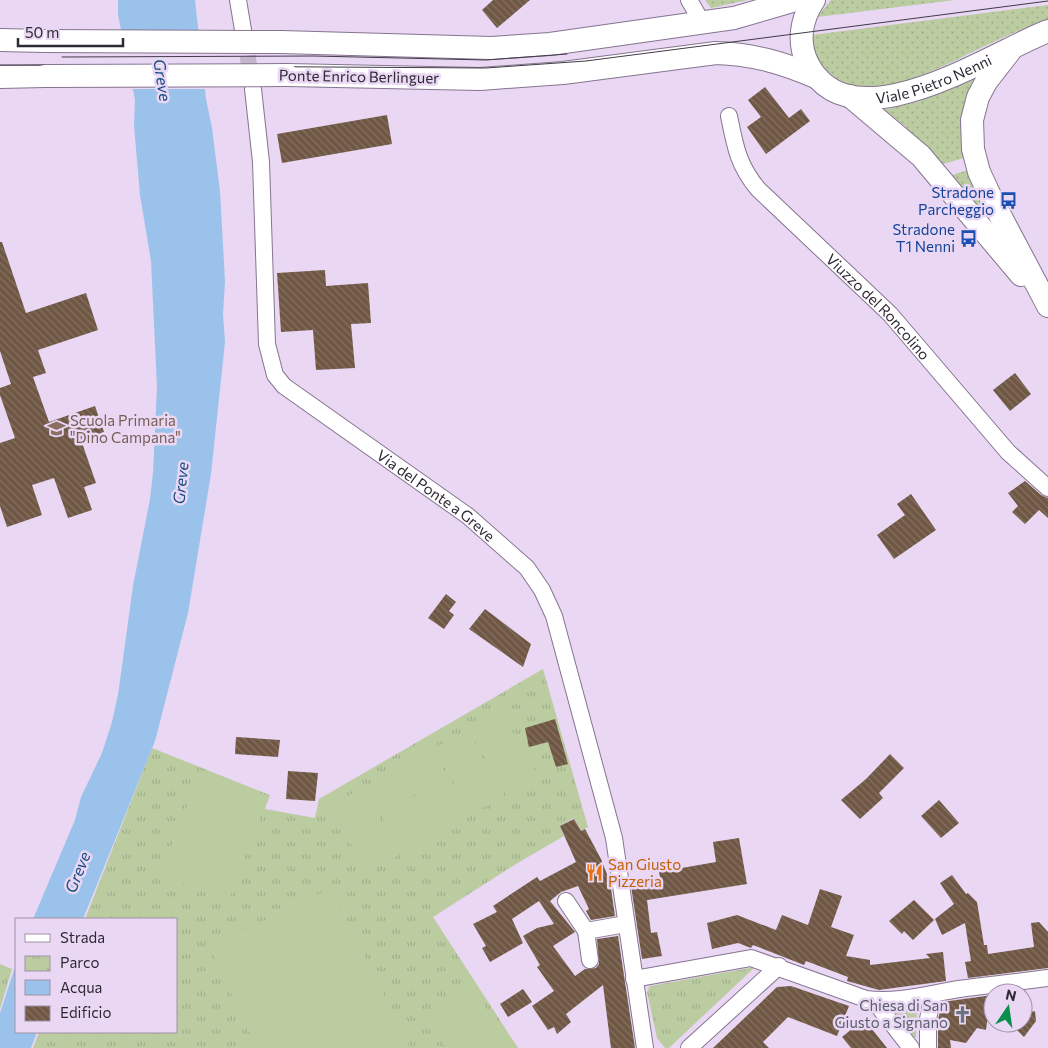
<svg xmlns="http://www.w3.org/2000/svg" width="1048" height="1048" viewBox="0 0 1048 1048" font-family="Commissioner,sans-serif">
<defs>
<pattern id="grass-dots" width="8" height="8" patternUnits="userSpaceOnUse" patternTransform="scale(1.25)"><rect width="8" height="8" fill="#bbcca1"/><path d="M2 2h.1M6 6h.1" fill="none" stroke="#a1af8b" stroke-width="1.8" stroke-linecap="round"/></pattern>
<pattern id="park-tufts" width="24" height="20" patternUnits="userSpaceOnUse" patternTransform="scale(1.25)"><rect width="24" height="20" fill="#bbcca1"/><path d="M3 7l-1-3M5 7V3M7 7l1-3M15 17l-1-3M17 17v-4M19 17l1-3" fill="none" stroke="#a1af8b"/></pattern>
<pattern id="building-back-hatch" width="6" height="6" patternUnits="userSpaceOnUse" patternTransform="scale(1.25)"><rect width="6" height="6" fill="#6f5744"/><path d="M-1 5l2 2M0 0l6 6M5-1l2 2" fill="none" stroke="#847164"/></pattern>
</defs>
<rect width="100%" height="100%" fill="#e9d7f4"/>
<!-- grass -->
<path fill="url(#grass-dots)" d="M705,0H748L711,8Z
M831,0H955L817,17Z
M1048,5V19C1026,27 1006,36 985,46C946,64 867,111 829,72C817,60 813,52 812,35Z
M973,80C961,106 959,130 964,158L943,164L904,125L883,110L917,102Z
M968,170L985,211L979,208L952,175Z
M917,1009L916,1037L914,1038L894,1011Z"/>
<!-- park -->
<path fill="url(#park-tufts)" d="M543,669L588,827L581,831L574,818L560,826L564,836L516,864L433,917L518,1048H33L39,1032H176V919H85L152,748L270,795L265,809L315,818L319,799Z
M0,964L12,969L0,1009Z
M755,967L669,1048H665L657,1038L647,992L650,986Z"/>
<!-- pitch -->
<path fill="#bbcca1" d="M501,711L538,776L506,795L468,729Z
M467,730L504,796L471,814L434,748Z
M432,749L469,815L436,833L399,767Z
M398,768L435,834L402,853L366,786Z
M201,770L268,796L229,900L160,874Z
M362,788L400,854L367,873L330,806Z
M331,888L410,1048H257L209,947Z
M473,989L511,1048H446L427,1019Z"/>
<!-- water -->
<path fill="#9bc2eb" d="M118,0H195L206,99L212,128L220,191L225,282L223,314L225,342L211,474L188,613L155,741L83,919H33L75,820L81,797L102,753L112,722L118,695L133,586L150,499L153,473L157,387L151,261L140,195L134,125L135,100L118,15Z
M16,964V1032H37L31,1048H0V1013Z"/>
<!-- pier -->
<path fill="#e9d7f4" d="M118,30H200L207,89H130Z"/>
<!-- building -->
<path fill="url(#building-back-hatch)" d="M493,0H530L497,28L482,10Z
M765,87L789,118L801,109L810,121L766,154L747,127L761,117L748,100Z
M387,115L392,144L282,163L277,134Z
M0,242H2L26,313L86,293L98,330L38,350L46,373L33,377L49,422L95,406L104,432L81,440L96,483L84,487L92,510L68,518L54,478L32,485L42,515L7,527L0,506V443L15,438L0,395V388L11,384L0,351Z
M325,270L326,286L368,283L371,323L351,324L355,368L316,370L313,330L281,332L277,273Z
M1015,373L1031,394L1010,411L993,390Z
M1025,481L1041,495L1048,498V518L1039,510L1025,524L1012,512L1018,506L1008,493Z
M911,494L936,530L894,559L877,535L905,515L897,504Z
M446,594L456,602L449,611L454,615L444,629L428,618Z
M485,609L531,644L523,667L469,629Z
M555,719L568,764L556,767L548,742L529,747L525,728Z
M236,737L280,740L278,757L235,754Z
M890,754L904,768L879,793L883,798L860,819L841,800L866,779Z
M288,771L318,773L315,801L286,799Z
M939,800L959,823L941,838L921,816Z
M574,819L581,831L585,829L601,859L610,882L615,916L591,920L586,911L589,909L578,886L561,892L550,901L575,932L553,946L575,976L585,969L596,968L599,964L597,939L618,936L635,1048H611L603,985L566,1014L571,1022L557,1034L554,1027L548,1030L532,1006L554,991L537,967L540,965L523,936L537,928L554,924L539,901L512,919L523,943L490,962L482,948L486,946L473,924L497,912L493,906L537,877L540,881L576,862L560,826Z
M739,838L747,884L647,900L651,933L657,932L662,956L642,959L631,886L661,882L659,872L716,862L713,842Z
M952,875L966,894L968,893L977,902L984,945H987L988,954L1034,947L1031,923L1039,922L1048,932V968L968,978L965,962L971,961L965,923L942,935L935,919L954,904L940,883Z
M820,889L842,896L831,927L854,935L846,956L870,960V965L930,958L926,954L943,952L946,981L879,990L847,981L848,977L806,961L804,965L753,945L751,948L738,943L712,949L707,923L737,915L776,930L782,915L808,925Z
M914,900L934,920L913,940L904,931L902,934L889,921Z
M791,986L849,1006L837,1036L788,1017L763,1042L769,1048H713L777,987Z
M523,989L532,1002L508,1017L500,1004Z
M993,995V1014L988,1015L986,1030L977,1028L966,1043L950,1040L951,1048H938V1020L942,1002Z
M1035,1011L1036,1021L1024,1037L1016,1029L1020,1023H1023V1014Z
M864,1019L887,1048H851L842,1037Z"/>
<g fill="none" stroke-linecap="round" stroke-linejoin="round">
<!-- street-tunnel -->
<path stroke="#c4b4ce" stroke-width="16" stroke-dasharray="16 8" stroke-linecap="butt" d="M244,32L252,85"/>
<defs>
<g id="street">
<path d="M238,0L243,30"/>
<path d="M689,0L703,24"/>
<path id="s1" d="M253,89L261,162L267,344L275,375L284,386L468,516L527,568L542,590L554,616L614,838L645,1048"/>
<path id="s2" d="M729,116C735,146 738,165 758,189L890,314L1008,452L1048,488"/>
<path d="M566,901L586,931"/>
<path d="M590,960L586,931L626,924"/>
<path d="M634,979L751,958L866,999C898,1003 927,994 959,989C988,985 1018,982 1048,978"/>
<path d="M879,1000V1007L911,1048"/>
<path d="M689,1048L779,966"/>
<path d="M928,1048V1019L933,995"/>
</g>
<g id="secondary">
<path id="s3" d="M814,0C801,19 797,43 808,64C852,148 991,53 1048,31"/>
<path d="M0,40L45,41"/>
<path d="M281,42L491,48L550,44L734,18L796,0"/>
<path d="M1010,51L986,82L978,97L972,120L973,149L979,172L992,200L1048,306"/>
<path d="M287,75L480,79L563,73L716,53C753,54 784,63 818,78"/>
<path d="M0,77L45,76"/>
<path d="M850,96L921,156L1021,275"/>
</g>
</defs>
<!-- street casing -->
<use href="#street" stroke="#85758f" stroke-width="18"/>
<!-- secondary casing -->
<use href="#secondary" stroke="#85758f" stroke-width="24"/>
<!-- street -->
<use href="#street" stroke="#fff" stroke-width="16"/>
<!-- secondary -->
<use href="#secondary" stroke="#fff" stroke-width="22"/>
<!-- tram -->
<path stroke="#423b48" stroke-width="1" d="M62,57L314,56L486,60L567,54
M0,65L486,68L586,61L1048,1"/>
<defs>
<path id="secondary-bridge" d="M45,41L281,42
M45,76L287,75"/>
</defs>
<!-- secondary-bridge casing -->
<use href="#secondary-bridge" stroke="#85758f" stroke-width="24" stroke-linecap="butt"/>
<!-- secondary-bridge -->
<use href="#secondary-bridge" stroke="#fff" stroke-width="22"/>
</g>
<!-- icons -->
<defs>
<symbol id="bus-bare" viewBox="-9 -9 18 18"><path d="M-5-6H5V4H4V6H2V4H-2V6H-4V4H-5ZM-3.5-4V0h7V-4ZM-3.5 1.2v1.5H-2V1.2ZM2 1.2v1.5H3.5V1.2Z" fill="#1a4fb4" stroke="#e9d7f4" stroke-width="2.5" paint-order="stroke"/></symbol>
<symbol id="school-bare" viewBox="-9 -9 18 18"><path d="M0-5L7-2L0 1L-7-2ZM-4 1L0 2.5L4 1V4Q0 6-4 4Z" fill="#8d6e63" stroke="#e9d7f4" stroke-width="2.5" paint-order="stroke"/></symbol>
<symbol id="restaurant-bare" viewBox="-9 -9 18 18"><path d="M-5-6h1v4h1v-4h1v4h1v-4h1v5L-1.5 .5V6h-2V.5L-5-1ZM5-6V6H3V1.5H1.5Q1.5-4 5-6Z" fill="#e8710a" stroke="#e9d7f4" stroke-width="2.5" paint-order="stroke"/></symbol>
<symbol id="church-bare" viewBox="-9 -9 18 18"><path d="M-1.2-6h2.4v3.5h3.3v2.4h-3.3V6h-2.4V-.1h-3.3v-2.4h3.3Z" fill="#6b7280" stroke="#e9d7f4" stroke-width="2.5" paint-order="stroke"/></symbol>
</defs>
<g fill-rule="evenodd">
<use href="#bus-bare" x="996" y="188" width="25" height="25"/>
<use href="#bus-bare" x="956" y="226" width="25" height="25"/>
<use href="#school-bare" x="44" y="416" width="25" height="25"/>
<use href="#restaurant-bare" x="582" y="860" width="25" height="25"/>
<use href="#church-bare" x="950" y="1002" width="25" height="25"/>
</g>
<g text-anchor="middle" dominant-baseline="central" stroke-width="5" stroke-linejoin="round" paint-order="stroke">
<!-- street labels -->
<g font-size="15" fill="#2f2934" stroke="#e9d7f4">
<text transform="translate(359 76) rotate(1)">Ponte Enrico Berlinguer</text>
<text stroke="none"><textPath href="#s3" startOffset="209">Viale Pietro Nenni</textPath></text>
<text stroke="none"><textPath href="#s2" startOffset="248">Viuzzo del Roncolino</textPath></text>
<text stroke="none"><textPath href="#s1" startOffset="489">Via del Ponte a Greve</textPath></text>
</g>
<!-- transit labels -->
<g font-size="15" fill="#164399" stroke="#e9d7f4" text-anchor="end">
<text x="994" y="192">Stradone<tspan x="994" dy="17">Parcheggio</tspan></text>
<text x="955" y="229">Stradone<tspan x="955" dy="17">T1 Nenni</tspan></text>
</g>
<!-- education labels -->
<g font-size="15" fill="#785e54" stroke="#e9d7f4" text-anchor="start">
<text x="70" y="420">Scuola Primaria<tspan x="70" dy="17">"Dino Campana"</tspan></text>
</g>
<!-- food labels -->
<g font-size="15" fill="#c56008" stroke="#e9d7f4" text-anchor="start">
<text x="608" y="864">San Giusto<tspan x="608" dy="17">Pizzeria</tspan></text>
</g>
<!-- worship labels -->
<g font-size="15" fill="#5b616d" stroke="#e9d7f4" text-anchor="end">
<text x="948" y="1005">Chiesa di San<tspan x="948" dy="17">Giusto a Signano</tspan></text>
</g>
<!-- water labels -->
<g font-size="16" font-style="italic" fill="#164d80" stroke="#e9d7f4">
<text transform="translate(163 80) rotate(81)">Greve</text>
<text transform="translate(180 483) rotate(-84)">Greve</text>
<text transform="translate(77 872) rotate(-68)">Greve</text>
</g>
</g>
<!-- legend -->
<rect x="15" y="918" width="162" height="115" fill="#e9d7f4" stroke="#9f91a7"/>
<rect x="25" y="934" width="25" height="8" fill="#ffffff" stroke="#9f91a7"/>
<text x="60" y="943" font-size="15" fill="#2f2934">Strada</text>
<rect x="25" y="956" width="25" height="15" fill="url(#park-tufts)" stroke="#9f91a7"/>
<text x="60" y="968" font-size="15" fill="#2f2934">Parco</text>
<rect x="25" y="980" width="25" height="15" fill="#9bc2eb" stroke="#9f91a7"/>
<text x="60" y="993" font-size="15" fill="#2f2934">Acqua</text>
<rect x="25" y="1006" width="25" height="15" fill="url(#building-back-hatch)" stroke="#9f91a7"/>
<text x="60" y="1018" font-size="15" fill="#2f2934">Edificio</text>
<!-- north arrow -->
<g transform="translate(1008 1008) rotate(13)"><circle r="24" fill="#e9d7f4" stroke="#9f91a7"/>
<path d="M0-4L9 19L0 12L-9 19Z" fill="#0b8e4b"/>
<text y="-8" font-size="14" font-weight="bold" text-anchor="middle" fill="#2f2934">N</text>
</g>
<!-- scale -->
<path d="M18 38v8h105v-8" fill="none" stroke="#2f2934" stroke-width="2.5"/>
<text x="25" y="38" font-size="15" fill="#2f2934" stroke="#e9d7f4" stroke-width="4" paint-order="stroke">50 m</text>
</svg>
